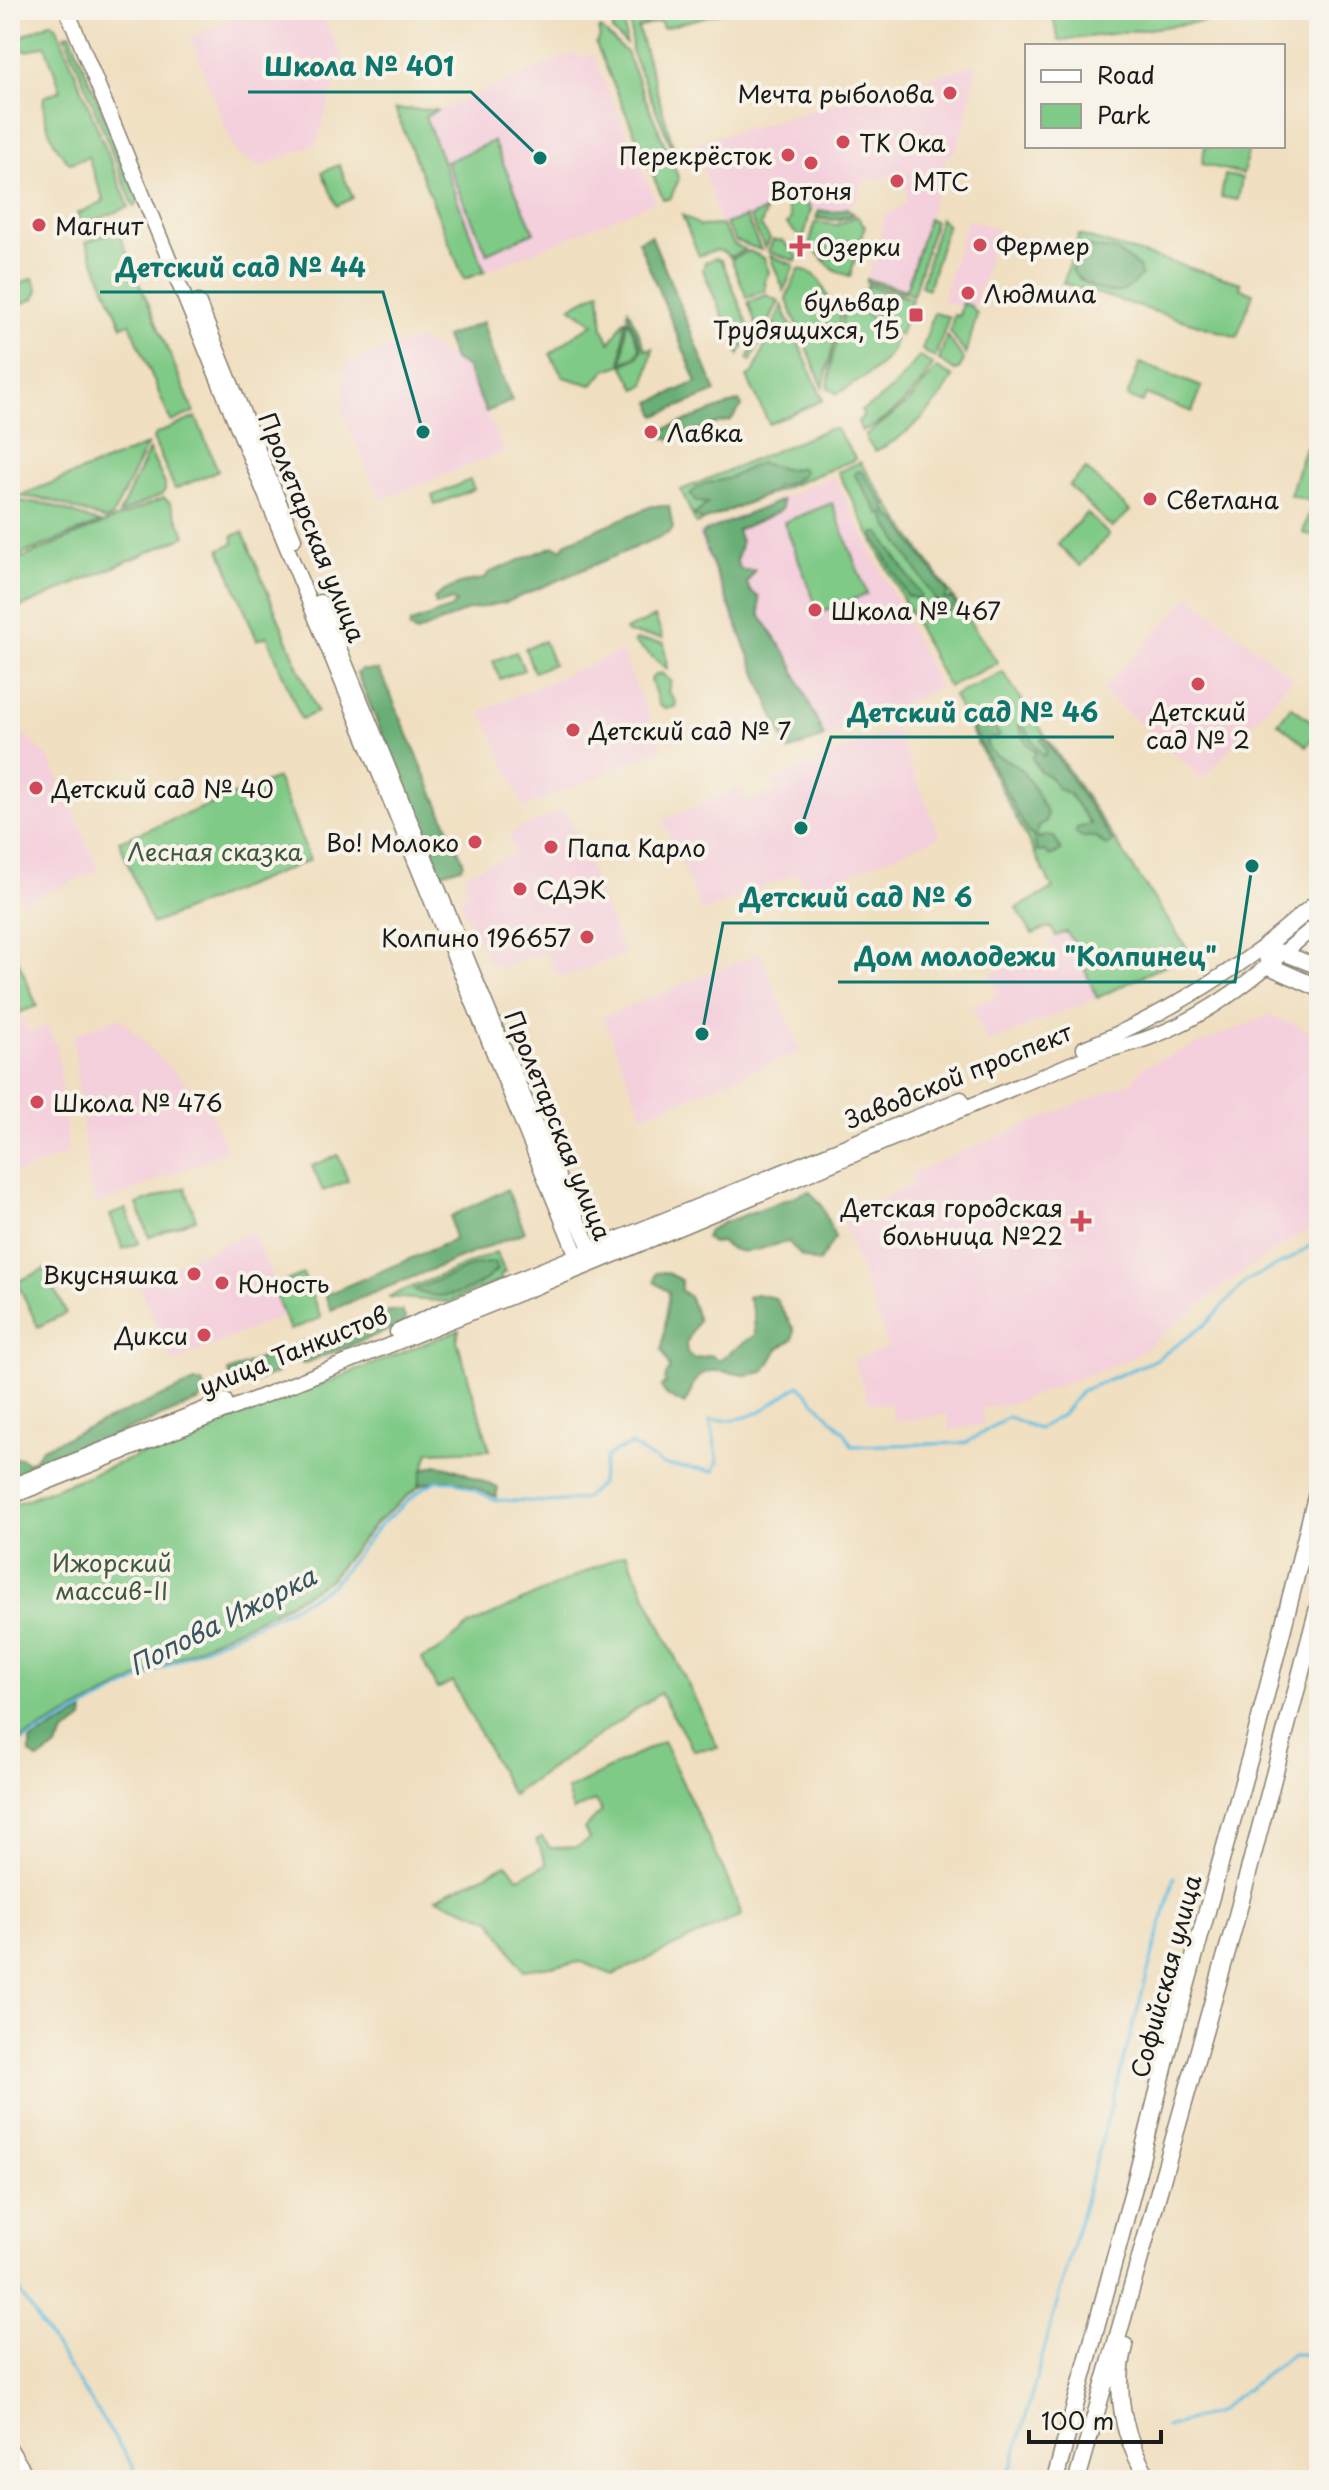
<svg xmlns="http://www.w3.org/2000/svg" width="1329" height="2490" viewBox="0 0 1329 2490" font-family="'Playpen Sans',sans-serif">
<rect width="100%" height="100%" fill="#f7f3e8"/>
<filter id="ink" filterUnits="userSpaceOnUse"><feTurbulence type="fractalNoise" baseFrequency=".0125" numOctaves="2"/><feDisplacementMap in="SourceGraphic" scale="16" xChannelSelector="R" yChannelSelector="G"/><feConvolveMatrix kernelMatrix="1 2 1 2 8 2 1 2 1" color-interpolation-filters="sRGB"/></filter>
<filter id="wash" filterUnits="userSpaceOnUse"><feTurbulence type="fractalNoise" baseFrequency=".006" numOctaves="4" result="noise"/><feDisplacementMap in="SourceGraphic" scale="32" xChannelSelector="R" yChannelSelector="G"/><feGaussianBlur stdDeviation="1.8" result="paint"/><feColorMatrix in="noise" values="0 0 0 0 0 0 0 0 0 0 0 0 0 0 0 0 0 1.4 0 .05"/><feComposite in="paint" operator="in"/></filter>
<g filter="url(#wash)">
<rect width="100%" height="100%" fill="#f0dfc0"/>
<!-- built -->
<path fill="#f4cfdc" d="M253,10H320L343,58L316,144L260,167L235,152L190,37Z
M576,52L580,59L592,53L656,201L485,272L425,116Z
M977,64L966,121L955,153L946,157L906,291L867,279L886,214L899,209L905,203L907,195L902,173L860,183V190L851,206L839,211L811,209L802,199L721,225L695,143Z
M967,219L998,229L973,311L942,301Z
M417,339L466,366L504,452L381,500L343,412L345,364Z
M1319,401V504L1290,495Z
M834,476L940,688L788,754L697,533Z
M1190,596L1293,678L1203,779L1102,690Z
M621,651L663,748L524,808L482,711Z
M10,720L50,760L99,870L23,903L10,871Z
M895,729L940,836L805,892L797,873L702,913L663,820L739,787L747,803L776,791L772,780Z
M566,809L624,955L569,976L561,977L555,971L546,952L500,968L487,960L460,899L467,892L464,874L515,853L509,836L515,830Z
M1066,932L1072,940L1097,998L987,1043L972,1005L998,995L990,975L1054,949L1050,939Z
M760,953L801,1051L643,1116L603,1017Z
M18,1013L29,1033L47,1025L58,1050L68,1153L16,1174H10V1016Z
M1270,1015L1319,1035V1226L1296,1237L1248,1268L1132,1358L1013,1403L982,1408L984,1424L949,1430L947,1414L895,1422L890,1404L869,1403L854,1360L888,1347L841,1217L913,1185L909,1174L1133,1081L1145,1066Z
M119,1017L208,1105L227,1151L98,1205L89,1184L73,1036Z
M253,1231L288,1313L172,1363L137,1281Z"/>
<!-- green -->
<path fill="#80ca87" stroke="#4e7352" stroke-width="2" d="M603,10H619L625,27L626,44L612,31L614,26L608,22Z
M625,10H730L663,28L660,21L638,28L678,162L632,53L631,27Z
M1051,10H1290L1059,41Z
M52,22L57,27L129,207L88,223L81,221L77,214L104,201L88,157L70,163C54,149 41,117 44,97L61,90L45,45L27,51L11,44L10,42Z
M601,29L626,52L679,179L670,199H663L596,44L600,37L598,30Z
M70,33L139,202L134,207L65,35Z
M395,109L438,110L425,116L485,272L464,279Z
M493,141L534,232L487,253L446,162Z
M1205,146H1249L1243,174L1202,164Z
M339,165L353,198L337,206L322,172Z
M1225,175L1242,178L1238,200L1221,197Z
M802,199L811,209L803,241L787,224L791,219L787,206L789,203Z
M766,210L761,226L770,239L765,249L750,217Z
M682,215L701,226L721,225L734,244L745,250L730,257C719,246 711,251 699,256Z
M857,216L865,227L858,249L820,256L809,246L815,222L837,225Z
M746,217L761,250L736,241L725,224Z
M940,218L947,225L928,289L921,286Z
M928,219L935,221L913,295L866,282L867,279L906,290Z
M117,229L194,412L171,422L130,323L122,326L86,242Z
M1079,235L1241,283L1240,288L1253,293L1237,337L1063,283Z
M773,240L783,241L798,257L796,261L768,252Z
M749,251L764,258L769,272L765,280L766,290L747,298L731,259Z
M857,253L850,276L835,271L822,259Z
M770,256L794,265L784,291Z
M716,258L722,261L751,332L739,355L703,270L705,262Z
M799,269C822,274 820,283 830,301L842,309L823,387L786,298Z
M33,278L38,290L35,298L24,303L11,287Z
M867,285L912,299L900,336L862,303L866,297Z
M600,291L603,329L610,343L625,319L621,365L606,370L592,385L563,377L550,354L579,332L594,324L570,307Z
M766,295L779,301L751,361L748,359L759,333L748,302Z
M962,303L971,306L977,314L966,355L950,331L954,315L959,316Z
M782,305L823,400L769,424L747,377L753,374Z
M859,307L895,340C890,366 858,381 837,394L828,387L832,359L845,310Z
M628,309L646,350L653,348L645,385L636,389L623,365L638,357L642,348L627,314Z
M934,312L949,317L935,358L922,350Z
M627,318L640,348L636,355L623,363Z
M947,335L964,360L959,369L955,371L939,360Z
M919,356L933,365C917,392 891,419 862,432L858,421L864,416L861,411C886,398 903,378 919,356Z
M1140,363L1202,387L1192,412L1146,394L1142,403L1127,397Z
M937,368L953,377C939,405 905,439 875,451L866,439V435L909,402Z
M196,417L218,471L175,489L153,439L156,434Z
M828,429H836L856,459L696,524L681,490Z
M147,445L112,517L105,520L50,500L19,496Z
M1305,447L1319,451V504L1290,495Z
M149,450L165,484V490L161,495L119,514Z
M860,462L998,663L948,687L838,472Z
M1086,469L1130,511L1112,528L1069,486Z
M470,480L474,489L435,505L432,496Z
M164,498L170,503L186,536L10,612V563Z
M10,500L48,504L100,523L10,559Z
M832,503L867,594L819,613L784,522Z
M1309,512L1319,515V538L1303,533Z
M1087,513L1109,535L1080,566L1057,544Z
M243,532L317,712L301,719L267,636L257,640L220,549L234,543L232,536Z
M655,617L663,638L627,633L625,630Z
M635,640L664,643L667,669L634,642Z
M544,641L553,664L534,672L525,648Z
M516,652L524,670L500,679L493,661Z
M1003,672L1190,953L1097,998L1072,940L1066,932L1056,936L1050,927L1032,934L1017,908L1053,889L953,696Z
M661,673L671,681L668,691L676,703L675,707L665,709L659,705L651,680L654,675Z
M1291,706L1319,727L1307,746L1278,723Z
M277,778L310,860L152,924L119,841Z
M10,941L37,1006L10,1016Z
M338,1155L348,1181L323,1191L312,1166Z
M185,1187L196,1219L149,1237L137,1204Z
M126,1209L139,1243L123,1249L110,1215Z
M496,1252L505,1272L500,1275L502,1280L449,1302L388,1297Z
M45,1269L66,1313L38,1327L17,1282Z
M303,1274L321,1318L290,1330L272,1287Z
M459,1330L457,1340L490,1450L429,1452L419,1486L376,1523L329,1580L279,1609L171,1661L10,1745V1506Z
M626,1553L718,1748L693,1750L660,1693L512,1795L453,1682L437,1689L422,1659L438,1651L468,1626Z
M663,1741L724,1871L742,1915L613,1975L581,1962L523,1970L491,1919L436,1898L507,1864L519,1878L547,1864L536,1840L542,1837L550,1848L577,1847L589,1839L584,1829L602,1811L594,1801L573,1811L567,1790Z"/>
<!-- forest -->
<path fill="#68ae74" stroke="#426548" stroke-width="2" d="M847,208L854,214C841,221 830,221 816,218L819,210L832,212Z
M651,235L716,392L656,416L651,402L697,382L638,241Z
M1084,246L1116,251L1139,267L1141,276C1135,281 1127,291 1120,292C1105,295 1079,283 1072,270Z
M483,322L492,353L512,401L486,412L466,367L454,360L445,337Z
M739,401L742,406L730,421C711,422 696,435 676,434L671,440L663,437L659,431Z
M761,463L788,470L800,467L804,471C800,480 785,486 776,486L775,491L703,521L694,515L708,503L697,502L690,495C700,482 711,483 725,479C737,476 748,466 761,463Z
M857,471L862,472L886,506V510L893,519L895,518L948,593L944,599H953L955,605L945,615L886,522L885,514L880,515L854,474Z
M782,500V509C767,519 753,523 737,530C738,534 740,538 741,542C741,554 731,559 742,570H755L747,583L750,591L759,597L760,615L789,658L824,737L788,751L701,536L704,532Z
M652,506H669L673,529L667,534L507,602L468,610L416,633L409,628L411,623L452,608L456,602L453,600L436,605L434,598C448,587 467,580 485,579L488,573L554,546L562,549L567,542Z
M875,533H880L921,595L919,599L907,596L874,536Z
M361,670H378L385,682L464,863L461,867L439,874L357,673Z
M973,722L979,727L984,723L992,724L999,735L998,738L986,740C989,758 1001,755 1014,764C1029,775 1039,798 1047,814L1046,822L1040,825L1036,835L1039,838L1049,835L1055,838L1061,851L1050,856L1045,851L1037,852L1033,836L1028,833L970,724Z
M1021,722L1043,756L1047,752L1041,740L1043,736L1113,842L1106,846L1095,837H1080L1076,833L1077,828L1091,824L1069,794L1057,788L1051,778L1040,771L1032,758L1036,752L1026,742L1018,724Z
M507,1189L525,1232L331,1310L325,1295L454,1240L451,1216Z
M809,1191L821,1204L835,1238L818,1263L801,1256L789,1242C764,1245 743,1262 721,1242L712,1243L705,1238L709,1230L723,1223Z
M494,1262L497,1270C476,1291 442,1304 414,1290L475,1265Z
M665,1272L681,1280V1291C694,1297 692,1308 698,1320L686,1344L687,1353L694,1359L711,1355L719,1360L755,1335L754,1315L748,1297L756,1294L775,1298L794,1330L793,1339L778,1349L764,1372C758,1373 751,1375 745,1375C729,1374 707,1363 695,1381C690,1389 691,1396 684,1404L667,1396L661,1387L666,1383L665,1378L670,1368L662,1350L669,1292L654,1282L656,1273Z
M389,1311H402L406,1320L404,1324L303,1364L295,1355L294,1345Z
M270,1354L277,1356L280,1361L277,1373L235,1390L228,1372Z
M195,1382H202L206,1391L200,1401L10,1477V1458H22L27,1463L34,1460L42,1448Z
M436,1465C451,1465 482,1481 498,1488L496,1497C462,1484 455,1472 419,1486L422,1470Z
M84,1712L83,1720L64,1734L56,1748L38,1760L30,1753V1741Z"/>
<g fill="none" stroke-linecap="round" stroke-linejoin="round">
<!-- stream -->
<path stroke="#65c0e2" stroke-width="3" d="M10,1748L172,1663L285,1611L332,1585L380,1525L422,1489L437,1481H454L495,1500L551,1502L584,1499L600,1484L606,1458L616,1451L631,1445L663,1465L714,1471L718,1461L710,1420C753,1423 766,1408 799,1385L845,1433L852,1446L966,1443L1008,1417L1038,1429L1063,1414L1081,1391L1157,1359L1206,1324L1246,1281L1290,1259L1319,1240
M10,2277L134,2468L133,2480
M1166,2427L1215,2413L1292,2354H1319
M1003,2480L1013,2463L1174,1877"/>
</g>
</g>
<g filter="url(#ink)">
<g fill="none" stroke-linecap="round" stroke-linejoin="round">
<defs>
<path id="secondary" d="M67,10L577,1256L584,1261
M198,302L294,539
M320,602L544,1146L591,1250L590,1259
M1084,1048C1150,1022 1208,987 1265,946L1319,967
M397,1332L441,1311L961,1099
M14,1485L225,1401
M10,1497L590,1265L1097,1053C1115,1048 1133,1044 1151,1037C1215,1014 1268,966 1319,923
M10,2449L29,2480
M10,2475L13,2480"/>
<path id="primary" d="M1319,901L1265,946L1269,966L1319,988
M1319,938V948
M1125,2346C1113,2391 1124,2442 1150,2480
M1055,2480L1134,2187L1171,2040L1253,1746L1319,1485
M1077,2480L1235,1923L1319,1604"/>
</defs>
<!-- secondary casing -->
<use href="#secondary" stroke="#867e6e" stroke-width="17"/>
<!-- primary casing -->
<use href="#primary" stroke="#867e6e" stroke-width="19"/>
<!-- secondary -->
<use href="#secondary" stroke="#fff" stroke-width="14"/>
<!-- primary -->
<use href="#primary" stroke="#fff" stroke-width="16"/>
</g>
</g>
<!-- markers -->
<g fill="#d1495b" stroke="#f7f3e8" stroke-width="3">
<circle cx="950" cy="93" r="8"/>
<circle cx="843" cy="142" r="8"/>
<circle cx="788" cy="155" r="8"/>
<circle cx="811" cy="163" r="8"/>
<circle cx="897" cy="181" r="8"/>
<circle cx="39" cy="225" r="8"/>
<circle cx="980" cy="245" r="8"/>
<path d="M796 234h8v8h8v8h-8v8h-8v-8h-8v-8h8z"/>
<circle cx="968" cy="293" r="8"/>
<rect x="908" y="307" width="16" height="16" rx="4"/>
<circle cx="651" cy="432" r="8"/>
<circle cx="1150" cy="499" r="8"/>
<circle cx="815" cy="610" r="8"/>
<circle cx="1198" cy="684" r="8"/>
<circle cx="573" cy="730" r="8"/>
<circle cx="36" cy="788" r="8"/>
<circle cx="475" cy="842" r="8"/>
<circle cx="551" cy="847" r="8"/>
<circle cx="520" cy="889" r="8"/>
<circle cx="587" cy="937" r="8"/>
<circle cx="37" cy="1102" r="8"/>
<path d="M1077 1209h8v8h8v8h-8v8h-8v-8h-8v-8h8z"/>
<circle cx="194" cy="1274" r="8"/>
<circle cx="222" cy="1283" r="8"/>
<circle cx="204" cy="1335" r="8"/>
</g>
<g text-anchor="middle" dominant-baseline="central" stroke-width="8" stroke-linejoin="round" paint-order="stroke">
<!-- poi labels -->
<g font-size="24" fill="#1c1c1c" stroke="#f7f3e8" text-anchor="start">
<text x="934" y="93" text-anchor="end">Мечта рыболова</text>
<text x="859" y="142">ТК Ока</text>
<text x="772" y="155" text-anchor="end">Перекрёсток</text>
<text x="913" y="181">МТС</text>
<text x="811" y="190" text-anchor="middle">Вотоня</text>
<text x="55" y="225">Магнит</text>
<text x="996" y="245">Фермер</text>
<text x="816" y="246">Озерки</text>
<text x="984" y="293">Людмила</text>
<text x="900" y="301" text-anchor="end">бульвар<tspan x="900" dy="28">Трудящихся, 15</tspan></text>
<text x="667" y="432">Лавка</text>
<text x="1166" y="499">Светлана</text>
<text x="831" y="610">Школа № 467</text>
<text x="1198" y="711" text-anchor="middle">Детский<tspan x="1198" dy="28">сад № 2</tspan></text>
<text x="589" y="730">Детский сад № 7</text>
<text x="52" y="788">Детский сад № 40</text>
<text x="459" y="842" text-anchor="end">Во! Молоко</text>
<text x="567" y="847">Папа Карло</text>
<text x="536" y="889">СДЭК</text>
<text x="571" y="937" text-anchor="end">Колпино 196657</text>
<text x="53" y="1102">Школа № 476</text>
<text x="1063" y="1207" text-anchor="end">Детская городская<tspan x="1063" dy="28">больница №22</tspan></text>
<text x="178" y="1274" text-anchor="end">Вкусняшка</text>
<text x="238" y="1283">Юность</text>
<text x="188" y="1335" text-anchor="end">Дикси</text>
</g>
<!-- street labels -->
<g font-size="24" fill="#1c1c1c" stroke="#f7f3e8">
<text transform="translate(313 527) rotate(68)">Пролетарская улица</text>
<text transform="translate(958 1075) rotate(-22)">Заводской проспект</text>
<text transform="translate(559 1125) rotate(68)">Пролетарская улица</text>
<text transform="translate(293 1350) rotate(-22)">улица Танкистов</text>
<text transform="translate(1165 1976) rotate(-75)">Софийская улица</text>
</g>
<!-- park labels -->
<g font-size="24" fill="#3f5941" stroke="#f7f3e8">
<text x="215" y="851">Лесная сказка</text>
<text x="112" y="1562">Ижорский<tspan x="112" dy="28">массив-II</tspan></text>
</g>
<!-- water labels -->
<g font-size="26" font-style="italic" fill="#365561" stroke="#f7f3e8">
<text transform="translate(222 1620) rotate(-27)">Попова Ижорка</text>
</g>
</g>
<!-- callouts -->
<path fill="none" stroke="#0f766e" stroke-width="3" d="M540 158L471 92H248M423 432L383 292H100M801 828L831 737H1114M702 1034L723 923H989M1252 866L1235 982H838"/>
<g fill="#0f766e" stroke="#f7f3e8" stroke-width="3">
<circle cx="540" cy="158" r="8"/>
<circle cx="423" cy="432" r="8"/>
<circle cx="801" cy="828" r="8"/>
<circle cx="702" cy="1034" r="8"/>
<circle cx="1252" cy="866" r="8"/>
</g>
<g font-size="26" text-anchor="middle" font-weight="bold" fill="#0f766e" stroke="#f7f3e8" stroke-width="8" stroke-linejoin="round" paint-order="stroke">
<text x="359" y="76">Школа № 401</text>
<text x="241" y="277">Детский сад № 44</text>
<text x="973" y="722">Детский сад № 46</text>
<text x="856" y="907">Детский сад № 6</text>
<text x="1036" y="966">Дом молодежи "Колпинец"</text>
</g>
<!-- margin -->
<rect width="1329" height="2490" fill="none" stroke="#f7f3e8" stroke-width="40"/>
<!-- legend -->
<rect x="1025" y="44" width="260" height="104" fill="#f7f3e8" stroke="#9f9d96" stroke-width="2"/>
<rect x="1041" y="70" width="40" height="12" fill="#ffffff" stroke="#9f9d96" stroke-width="2"/>
<text x="1097" y="84" font-size="24" fill="#1c1c1c">Road</text>
<rect x="1041" y="104" width="40" height="24" fill="#80ca87" stroke="#9f9d96" stroke-width="2"/>
<text x="1097" y="124" font-size="24" fill="#1c1c1c">Park</text>
<!-- scale -->
<path d="M1029 2430v12h132v-12" fill="none" stroke="#1c1c1c" stroke-width="4"/>
<text x="1041" y="2430" font-size="24" fill="#1c1c1c" stroke="#f7f3e8" stroke-width="6" paint-order="stroke">100 m</text>
</svg>
